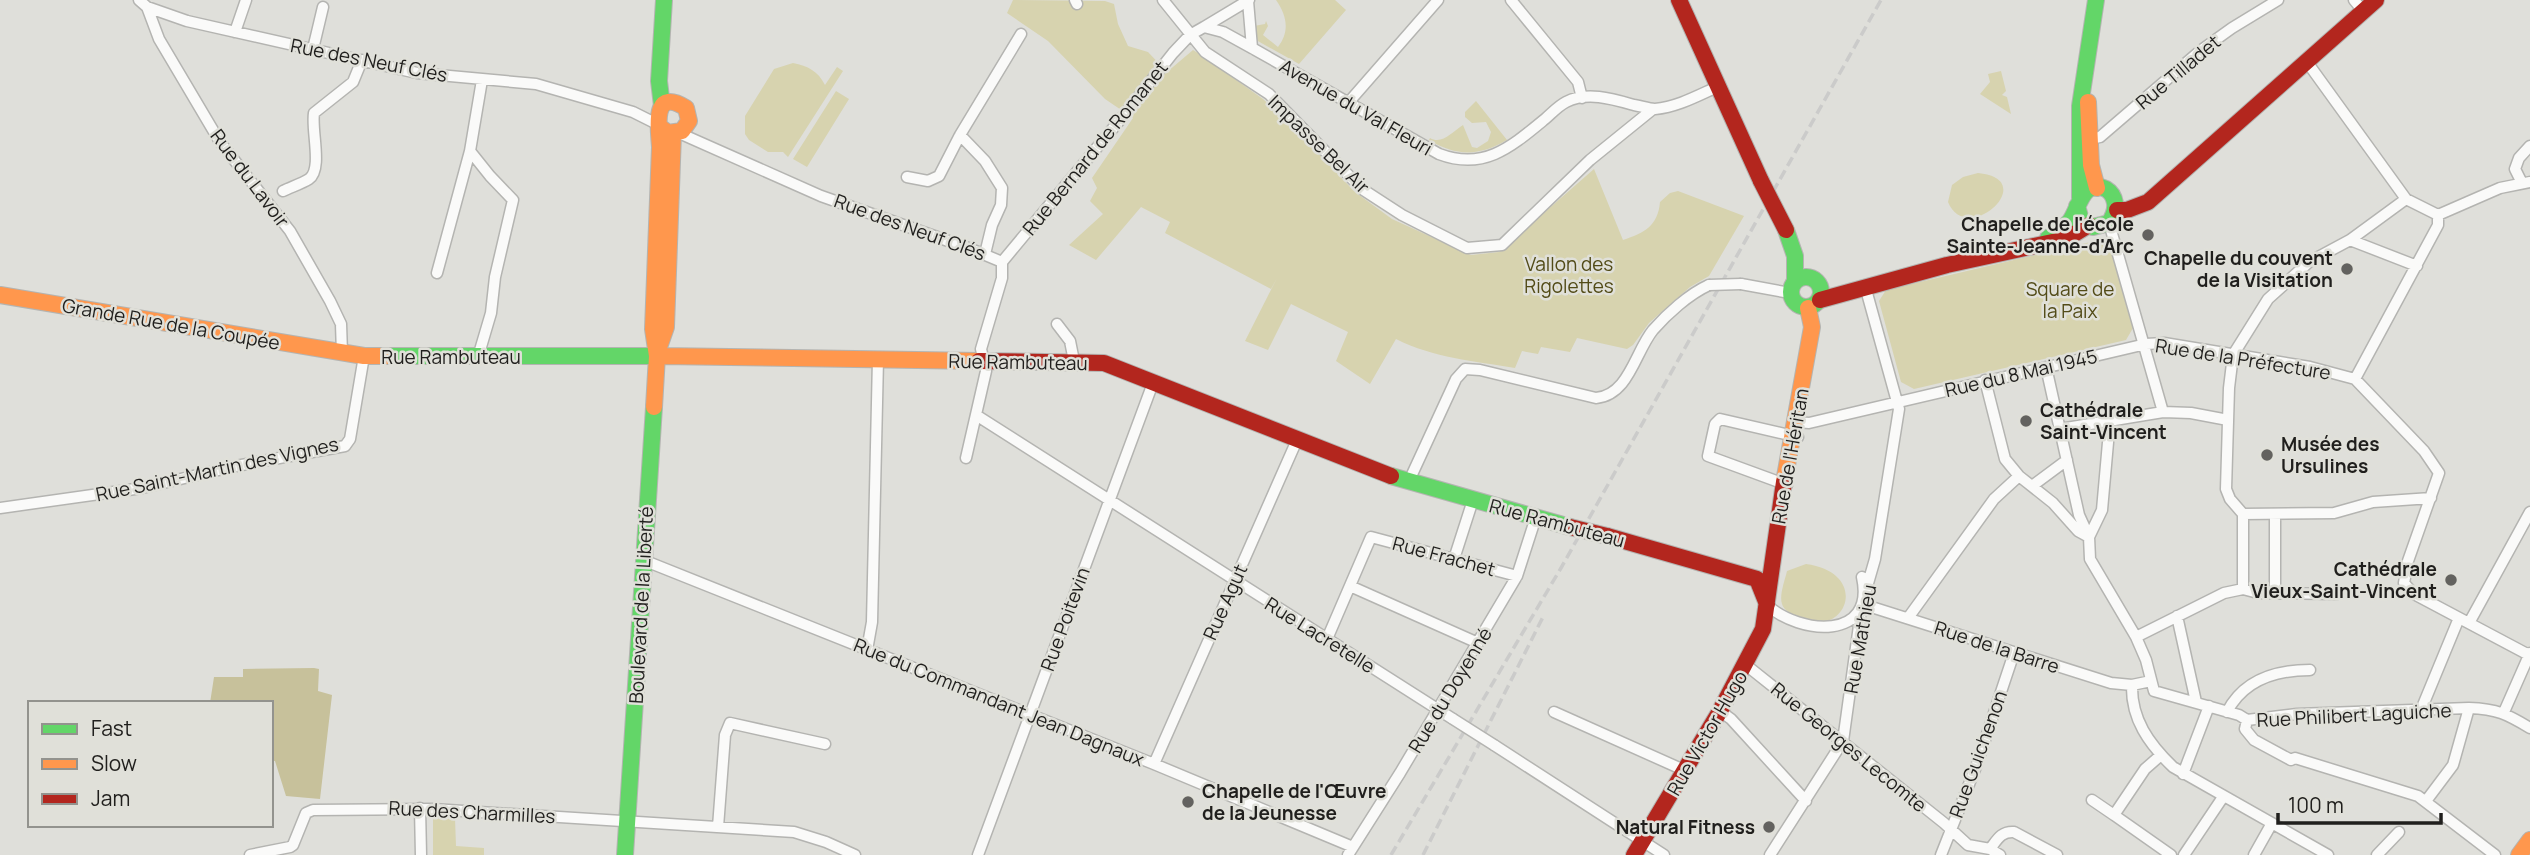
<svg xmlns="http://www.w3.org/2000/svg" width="2530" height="855" viewBox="0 0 2530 855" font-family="Manrope,sans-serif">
<rect width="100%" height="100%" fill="#dfdfda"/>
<!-- green -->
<path fill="#d7d3af" d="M1013,0L1105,1L1114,4L1118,24L1128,46L1148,52L1167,72L1193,50L1198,53L1263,99L1289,123L1355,192L1392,219L1471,255L1499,252L1594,169L1623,240C1644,233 1658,226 1660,202L1670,193L1678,191L1744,216L1709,276L1690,287L1649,323L1633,345L1627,349L1577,338L1570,352L1541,347L1538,354L1522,351L1515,368C1474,361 1434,358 1396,339L1370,384L1336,361L1348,332L1291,304L1268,350L1245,341L1277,278L1271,289L1165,233L1170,222L1141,207L1096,260L1069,245L1103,214L1090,201L1097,188L1092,178L1133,118L1105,99L1048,41L1007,13Z
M1276,0H1335L1346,10L1299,64L1256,40L1254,26L1265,24L1266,21L1268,26L1263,35L1278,47C1290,31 1287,16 1276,0Z
M793,63C808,66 818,71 825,85L837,67L843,71L788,157L783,152H768L749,140L745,134V116L774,69Z
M2001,71L2006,91L2002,95L2007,97L2011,114L1980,94L1990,82L1988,74Z
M836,91L849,99L807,167L793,159Z
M1476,101L1507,140C1480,156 1457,157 1429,140L1430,138C1442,145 1452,132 1463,125L1472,147L1477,148L1488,141L1491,132L1486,122L1472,123L1465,117V112Z
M1978,173C2042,179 1967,248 1948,202L1952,185L1963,177Z
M2099,240L2111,247L2133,328L2126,340L1914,389L1901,382L1879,301L1886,290Z
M1806,564C1873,573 1845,642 1798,617C1792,614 1784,611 1782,604C1779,595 1785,580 1787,571Z
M433,817L455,818L456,846L484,848V855H433Z"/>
<!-- forest -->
<path fill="#c7c19b" d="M314,668L319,669L318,691L332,695L320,799L286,796L275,761H271V703H210L214,677H243V669Z"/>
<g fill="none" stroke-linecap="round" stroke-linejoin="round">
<defs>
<path id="street" d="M139,0L147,7L187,21L417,73L536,84L633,112L659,125
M1075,0L1077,4
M1163,0L1205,52L1269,94L1362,189L1402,215L1467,248L1502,245L1590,160L1653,109
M1511,0L1578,82L1582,98
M2354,0L2363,11
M1248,1L1252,48
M147,7L159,39L220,142L290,231L330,301L341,324L342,353
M1204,27L1249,0
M235,32L246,0
M313,49L323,7
M2307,62L2406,199L2438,215
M1348,103L1438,0
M679,133L821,196L971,249L1002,262
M960,135L985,161L1002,188L1001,205L992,225L985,254
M2085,140L2100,137L2200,51L2232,28L2278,0
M907,177L928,181L939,176L960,135L1021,34
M2522,183L2515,169L2519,158L2530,146
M283,191C291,187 301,184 309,179C323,169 311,130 314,113L353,82L362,60
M2438,215L2500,188L2530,182
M2109,223L2163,412
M2350,240L2417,266
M1002,262L1124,115L1173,53L1190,35L1204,27L1223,32L1252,48L1439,154C1484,171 1511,147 1545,119C1551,114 1558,106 1566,102C1587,91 1613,99 1634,105C1641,106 1649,109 1655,109C1677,107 1697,96 1717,87
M437,273L470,151
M1741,284L1790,293
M1057,324L1070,341L1073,356
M478,357L491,313L495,277L513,200L490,176L470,151L482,80
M2046,367L2079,515L2089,537
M2355,379L2438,225V215
M1985,380L2005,459L2019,476L2053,503L2078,531L2089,537
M976,415L1453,719
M2110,420L2102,510L2089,537L2090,559L2136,637L2146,660L2154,691L2239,715L2247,720L2297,714L2469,708C2497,709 2507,714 2530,728
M1796,422L1809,423L2146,344L2164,343L2310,367L2355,379L2424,451L2439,473L2408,561L2404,583L2414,594L2529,655
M2060,429L2163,412L2191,413L2228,420
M966,458L986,371L981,349L1002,278V262
M1409,481L1456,379L1465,369L1480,370L1596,398C1629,395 1635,352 1653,330C1667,314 1689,294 1709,285
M1787,485L1708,456L1715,424L1720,419L1798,437
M2032,486L2067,460
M0,508L142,488L236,466L345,446L350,439L364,356
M2243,514L2230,499L2226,489L2229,388L2233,355L2268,299L2309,262L2350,240L2406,199
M2243,514L2334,513L2373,502L2431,498
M2275,515V593
M1454,559L1473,500
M643,560L1154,764L1353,847
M1350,586L1478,643
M2243,589V514
M1862,604L2111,683L2132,685L2151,681
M1767,605C1800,635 1876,641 1862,577
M2177,616L2196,702
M1908,618L1994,499L2019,476
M2469,623L2530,512
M2136,637L2224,593L2243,589L2258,593L2336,594
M1327,639L1371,537L1517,576
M867,650L872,622L878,359
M1746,665L1944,823L1968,845L1990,849L2000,855
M2132,685C2131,719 2149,744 2173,767L2328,855
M2421,710L2459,618
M1720,711L1731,719L1806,801
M1554,712L1686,771
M2227,712C2244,679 2276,670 2310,670
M2504,712L2530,653
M2247,720L2245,729L2254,740L2291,760L2295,758L2418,796L2495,855
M1494,745L1664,855
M2161,755L2145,769L2114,815L2171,855
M1154,764L1297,440
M2183,774L2209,706
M2092,800L2114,815
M2426,801L2453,765L2469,708
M420,808L421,855
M718,827L725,735L730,723L825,744
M1990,849C1997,840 2001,831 2014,832L2057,855
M250,855L290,847L293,845L306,813L313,810L433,809L794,832L826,842L855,855
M978,855L1153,383
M1348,855L1400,773L1517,576L1536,517
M1770,855L1843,741L1862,604L1875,559L1899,409L1865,286
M1941,855L1977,764L2014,653
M2184,855L2223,797
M2254,855L2272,823
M2377,855L2399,832"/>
<path id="fast" d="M662,106L659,81L664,0
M2080,198V106L2096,0
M1786,230L1795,256V282
M2048,238C2056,233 2064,228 2070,221C2079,209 2082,178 2106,189C2111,192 2114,197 2115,203C2116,210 2113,217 2109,223L2093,227L2081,220L2077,206
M1791 292a15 15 0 1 1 30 0a15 15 0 1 1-30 0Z
M387,356H662
M1391,476L1570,527
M625,855L654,407"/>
<path id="slow" d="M2088,102L2091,165L2097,188
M0,295L364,356H387
M658,350L666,327L673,134
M662,356L979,361
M654,407L657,356L653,329L660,147C659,129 651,86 686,108L689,121L682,131L668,133L660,127
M1784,482L1812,327L1808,308
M2519,855L2530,840"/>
<path id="jam" d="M1679,0L1761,181
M2117,210H2127L2148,202L2376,0
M1820,300L1947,265L2057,241L2071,236L2089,225
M979,361L1104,363L1391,476
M1607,536L1757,579L1767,604
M1634,855L1720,711L1763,629L1784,482"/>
</defs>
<!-- street casing -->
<use href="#street" stroke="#b4b4b1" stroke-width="13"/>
<!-- fast casing -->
<use href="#fast" stroke="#b4b4b1" stroke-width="18"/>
<!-- slow casing -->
<use href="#slow" stroke="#b4b4b1" stroke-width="18"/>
<!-- jam casing -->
<use href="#jam" stroke="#b4b4b1" stroke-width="18"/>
<!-- street -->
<use href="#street" stroke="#fafaf9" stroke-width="10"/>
<!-- fast -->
<use href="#fast" stroke="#63d668" stroke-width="16"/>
<!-- slow -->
<use href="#slow" stroke="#ff974d" stroke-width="16"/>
<!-- jam -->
<use href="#jam" stroke="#b3261e" stroke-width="16"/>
<!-- rail -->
<path stroke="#cbcbca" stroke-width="3.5" stroke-dasharray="10 5" stroke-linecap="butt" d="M1391,855L1561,568L1881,0
M1423,855L1543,617"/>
<defs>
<path id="street-bridge" d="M1709,285L1741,284
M1453,719L1494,745"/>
<path id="jam-bridge" d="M1761,181L1786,230
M1570,527L1607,536"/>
</defs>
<!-- street-bridge casing -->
<use href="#street-bridge" stroke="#b4b4b1" stroke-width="13" stroke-linecap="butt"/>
<!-- jam-bridge casing -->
<use href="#jam-bridge" stroke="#b4b4b1" stroke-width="18" stroke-linecap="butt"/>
<!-- street-bridge -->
<use href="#street-bridge" stroke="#fafaf9" stroke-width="10"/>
<!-- jam-bridge -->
<use href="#jam-bridge" stroke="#b3261e" stroke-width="16"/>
</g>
<!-- markers -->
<g fill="#63625f" stroke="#e0e0d9" stroke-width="2.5">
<circle cx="2148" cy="235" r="7"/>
<circle cx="2347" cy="269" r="7"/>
<circle cx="2026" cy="421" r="7"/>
<circle cx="2267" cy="455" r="7"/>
<circle cx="2451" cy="580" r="7"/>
<circle cx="1188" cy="802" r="7"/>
<circle cx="1769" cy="827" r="7"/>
</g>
<g text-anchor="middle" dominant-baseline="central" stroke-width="5" stroke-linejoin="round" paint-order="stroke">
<!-- street labels -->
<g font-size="19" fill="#201f1d" stroke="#e0e0d9">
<text transform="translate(369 60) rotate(11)">Rue des Neuf Clés</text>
<text transform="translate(2178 72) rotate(-40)">Rue Tilladet</text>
<text transform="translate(1356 107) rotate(30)">Avenue du Val Fleuri</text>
<text transform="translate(1319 144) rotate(44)">Impasse Bel Air</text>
<text transform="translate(1095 148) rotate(-51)">Rue Bernard de Romanet</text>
<text transform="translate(250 178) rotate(53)">Rue du Lavoir</text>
<text transform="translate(910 227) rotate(20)">Rue des Neuf Clés</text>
<text transform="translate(171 324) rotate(10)">Grande Rue de la Coupée</text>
<text x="451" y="357">Rue Rambuteau</text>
<text transform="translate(2243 359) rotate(9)">Rue de la Préfecture</text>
<text transform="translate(1018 362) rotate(1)">Rue Rambuteau</text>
<text transform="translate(2021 373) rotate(-13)">Rue du 8 Mai 1945</text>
<text transform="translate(1790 456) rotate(-80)">Rue de l'Héritan</text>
<text transform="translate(217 469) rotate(-12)">Rue Saint-Martin des Vignes</text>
<text transform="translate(1557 523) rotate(15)">Rue Rambuteau</text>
<text transform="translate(1444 556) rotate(15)">Rue Frachet</text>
<text transform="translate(1225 602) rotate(-66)">Rue Agut</text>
<text transform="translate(641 605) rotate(-87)">Boulevard de la Liberté</text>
<text transform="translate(1065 619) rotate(-70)">Rue Poitevin</text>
<text transform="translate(1320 635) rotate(32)">Rue Lacretelle</text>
<text transform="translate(1860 639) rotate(-80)">Rue Mathieu</text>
<text transform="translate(1997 647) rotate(18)">Rue de la Barre</text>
<text transform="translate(1450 690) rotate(-59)">Rue du Doyenné</text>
<text transform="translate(999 702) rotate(22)">Rue du Commandant Jean Dagnaux</text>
<text transform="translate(2354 715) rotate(-3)">Rue Philibert Laguiche</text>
<text transform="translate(1707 733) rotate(-60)">Rue Victor Hugo</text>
<text transform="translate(1849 747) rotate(39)">Rue Georges Lecomte</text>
<text transform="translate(1978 754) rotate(-70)">Rue Guichenon</text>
<text transform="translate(472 812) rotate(3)">Rue des Charmilles</text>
</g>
<!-- poi labels -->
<g font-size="19" font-weight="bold" fill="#201f1d" stroke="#e0e0d9" text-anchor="end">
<text x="2134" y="224">Chapelle de l'école<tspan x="2134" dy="22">Sainte-Jeanne-d'Arc</tspan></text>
<text x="2333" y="258">Chapelle du couvent<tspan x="2333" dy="22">de la Visitation</tspan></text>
<text x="2040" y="410" text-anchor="start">Cathédrale<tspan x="2040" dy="22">Saint-Vincent</tspan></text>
<text x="2281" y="444" text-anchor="start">Musée des<tspan x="2281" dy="22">Ursulines</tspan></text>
<text x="2437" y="569">Cathédrale<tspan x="2437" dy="22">Vieux-Saint-Vincent</tspan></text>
<text x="1202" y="791" text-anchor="start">Chapelle de l'Œuvre<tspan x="1202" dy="22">de la Jeunesse</tspan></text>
<text x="1755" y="827">Natural Fitness</text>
</g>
<!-- park labels -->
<g font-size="19" fill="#524b17" stroke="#e0e0d9">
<text x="1569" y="264">Vallon des<tspan x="1569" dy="22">Rigolettes</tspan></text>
<text x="2070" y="289">Square de<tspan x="2070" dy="22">la Paix</tspan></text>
</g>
</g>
<!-- legend -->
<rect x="28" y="701" width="245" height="126" fill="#e0e0d9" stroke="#93938e" stroke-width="2"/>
<rect x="42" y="724" width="35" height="10" fill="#63d668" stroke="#93938e" stroke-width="2"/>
<text x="91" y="736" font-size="21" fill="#201f1d">Fast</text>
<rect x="42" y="759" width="35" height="10" fill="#ff974d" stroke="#93938e" stroke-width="2"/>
<text x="91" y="771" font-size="21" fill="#201f1d">Slow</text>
<rect x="42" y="794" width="35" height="10" fill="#b3261e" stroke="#93938e" stroke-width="2"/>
<text x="91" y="806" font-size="21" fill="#201f1d">Jam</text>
<!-- scale -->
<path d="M2278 813v10h163v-10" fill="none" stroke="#201f1d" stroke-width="3.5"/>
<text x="2288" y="813" font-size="21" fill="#201f1d" stroke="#e0e0d9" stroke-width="5" paint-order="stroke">100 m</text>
</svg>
